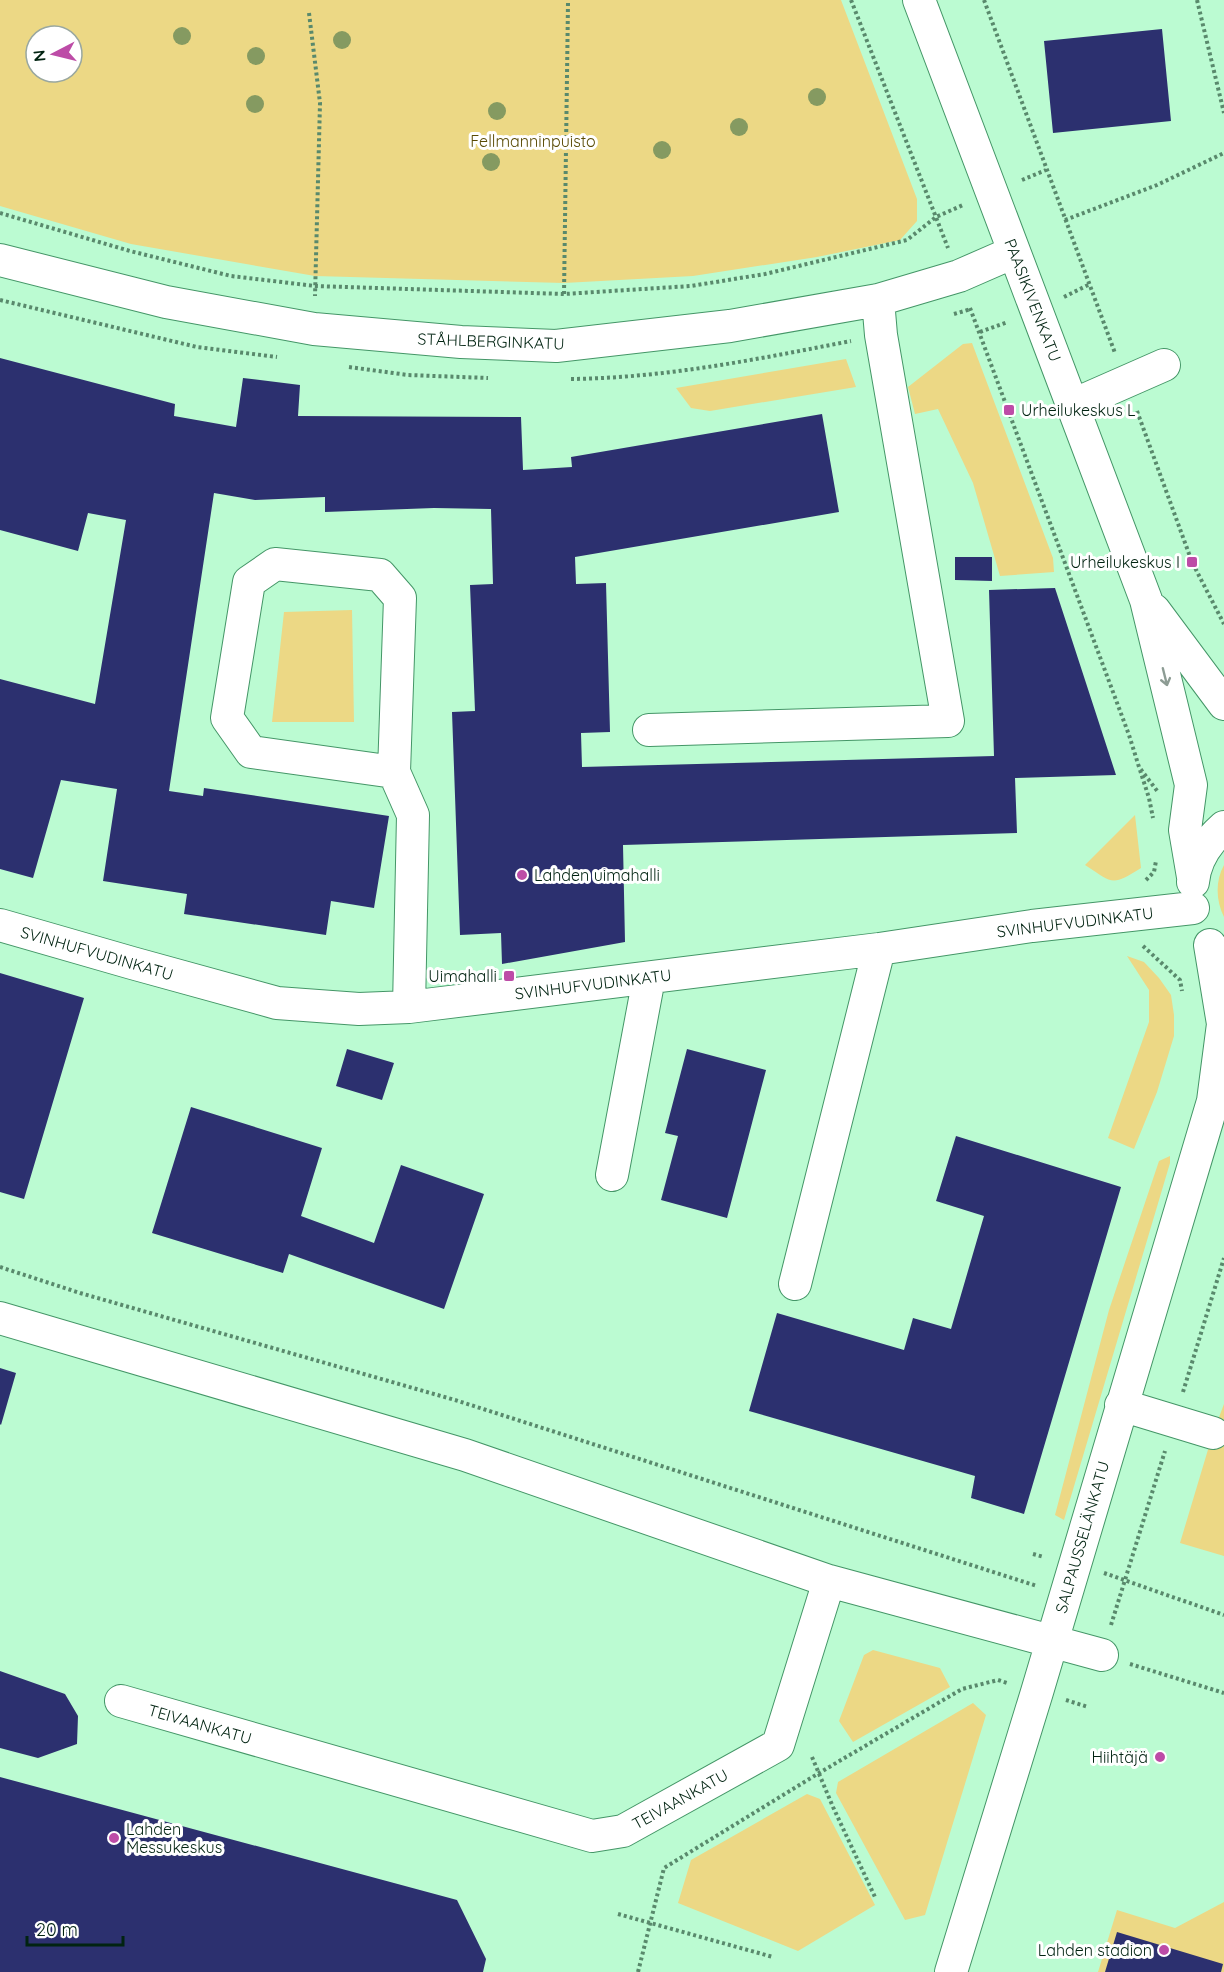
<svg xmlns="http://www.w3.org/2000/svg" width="1224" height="1972" viewBox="0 0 1224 1972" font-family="Quicksand,sans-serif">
<rect width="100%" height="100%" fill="#bbfbd2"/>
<!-- green -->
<path fill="#ecd885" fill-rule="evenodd" d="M0,0H841L917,199V221L900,240L817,257L693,276L564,283L315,276L131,244L0,206ZM36,36H72V72H36Z
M972,343L1053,558L1054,572L1000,576L973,483L938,409L915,414L908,387L963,344Z
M846,359L856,387L710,411L691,408L676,388Z
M352,610L354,722H272L284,612Z
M1135,815L1141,868C1111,887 1113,883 1085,865Z
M1224,865V917C1216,901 1215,881 1224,865Z
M1127,956L1144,962L1159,978L1171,995L1174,1015V1036L1157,1092L1134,1149L1108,1138L1149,1022V990Z
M1170,1156V1163L1064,1520L1055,1515L1109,1310L1159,1161Z
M1224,1404V1556L1180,1543L1213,1433Z
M873,1650L940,1668L950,1687L853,1742L839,1721L864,1655Z
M973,1703L986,1715L925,1915L905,1920L836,1793L838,1782Z
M807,1794L820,1799L875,1905L798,1951L678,1903L691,1860Z
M1224,1902V1972H1098L1117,1910L1175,1928Z"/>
<!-- building -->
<path fill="#2c306f" d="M1162,29L1171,121L1053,133L1044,41Z
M0,358L175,404L174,416L236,427L243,378L300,385L298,416L521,417L523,470L572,467L571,457L822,414L839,512L575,557L576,584L606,583L610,732L581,733L582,767L994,756L989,590L1055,588L1116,775L1015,778L1017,833L623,845L625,942L502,964L501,933L460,935L452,712L475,711L470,585L493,584L491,509L434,508L325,512V497L255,500L214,493L169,791L203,796L204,788L389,816L374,908L331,901L326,935L184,914L187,894L103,881L117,789L61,780L33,878L0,869V679L95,704L126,520L88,513L78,551L0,530Z
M955,557H992V581L955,580Z
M0,973L84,998L24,1199L0,1192Z
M347,1049L394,1063L382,1100L336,1086Z
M687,1049L766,1070L727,1218L661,1200L678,1136L665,1133Z
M191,1107L322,1148L301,1216L374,1243L401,1165L484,1194L444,1309L289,1254L283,1273L152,1233Z
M956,1136L1121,1187L1024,1514L971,1498L975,1476L749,1411L777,1313L904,1350L913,1318L951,1329L984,1216L936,1201Z
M0,1368L16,1373L1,1425L0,1424Z
M0,1671L65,1694L78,1716L77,1744L38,1758L0,1748Z
M0,1777L457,1900L486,1959L483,1972H0Z
M1117,1932L1223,1964L1221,1972H1105Z"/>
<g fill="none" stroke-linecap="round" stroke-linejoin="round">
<defs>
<path id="minor" d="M919,0L1146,600L1191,785L1185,830L1193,877
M0,260L166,302L314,329L461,342L556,346L730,326L878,300L959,276L1014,252
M1073,405L1164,365
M1154,610L1224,704
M649,730L948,721L881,335L878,300
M394,772L251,752L227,718L249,582L275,564L380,575L400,598L394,772L413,815L409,1007
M1193,882C1195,860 1208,841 1224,827
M0,925L132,963L277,1003L359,1009L409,1007L879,949L1032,926L1193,908
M612,1175L649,978
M795,1284L879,949
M0,1318L465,1455L829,1581
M1121,1405L1213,1433
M121,1701L592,1836L623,1831L778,1745L829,1581L1102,1655
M951,1972L1037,1692L1213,1101L1223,1024L1210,945"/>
</defs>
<!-- minor casing -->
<use href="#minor" stroke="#449667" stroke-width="34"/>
<!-- path -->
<path stroke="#59896c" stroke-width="4" stroke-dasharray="3 3" stroke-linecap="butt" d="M851,0L948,248
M984,0L1115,353
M1197,0L1224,113
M309,13L320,103L315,296
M1022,180L1046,170
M0,213L130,251L231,276L315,286L564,294L691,286L765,274L907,240L936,217L963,205
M1065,220L1157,185L1224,153
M564,294L568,3
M1064,297L1090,284
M0,300L197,347L277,357
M970,308L1129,735L1139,767L1158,792
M954,314L971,309
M980,332L1008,322
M349,367L408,375L488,378
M571,379C666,378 758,359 851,341
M1137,411L1192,562L1224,624
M1140,770L1149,798L1153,818
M1146,880L1154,872L1156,861
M1143,946L1180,980L1182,991
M0,1267L80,1293L455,1400L1037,1586
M1183,1392L1224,1258
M1033,1554L1044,1557
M1104,1573L1224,1615
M1111,1625L1165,1451
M1130,1664L1224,1693
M1066,1700L1088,1707
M812,1757L833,1807L875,1897
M618,1914L773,1957
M638,1972L664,1868L819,1773L962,1689L998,1680L1007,1683"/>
<!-- minor -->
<use href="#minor" stroke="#fff" stroke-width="32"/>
</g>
<!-- trees -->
<g fill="#859a61">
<circle cx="182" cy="36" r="9"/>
<circle cx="342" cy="40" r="9"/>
<circle cx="256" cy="56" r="9"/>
<circle cx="817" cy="97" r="9"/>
<circle cx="255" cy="104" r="9"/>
<circle cx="497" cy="111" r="9"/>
<circle cx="739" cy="127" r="9"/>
<circle cx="662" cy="150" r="9"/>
<circle cx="491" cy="162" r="9"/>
</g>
<!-- one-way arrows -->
<defs><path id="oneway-shaft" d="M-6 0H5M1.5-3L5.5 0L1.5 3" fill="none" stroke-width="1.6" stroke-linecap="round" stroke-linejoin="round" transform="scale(1.5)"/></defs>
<use stroke="#8d9c94" href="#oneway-shaft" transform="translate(1165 677) rotate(76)"/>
<!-- markers -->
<g fill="#bd4ca7" stroke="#fff" stroke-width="2">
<rect x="1003" y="404" width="12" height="12" rx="3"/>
<rect x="1186" y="556" width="12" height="12" rx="3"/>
<circle cx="522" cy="875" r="6"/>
<rect x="503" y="970" width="12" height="12" rx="3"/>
<circle cx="1160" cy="1757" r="6"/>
<circle cx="114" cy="1838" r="6"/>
<circle cx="1164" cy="1950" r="6"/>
</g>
<g text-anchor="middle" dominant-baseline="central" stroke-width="6" stroke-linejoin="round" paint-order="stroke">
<!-- park labels -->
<g font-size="16" fill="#594a04" stroke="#fff">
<text x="533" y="141">Fellmanninpuisto</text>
</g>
<!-- street labels -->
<g font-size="16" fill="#012311" stroke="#fff">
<text transform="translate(1033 300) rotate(69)">PAASIKIVENKATU</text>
<text transform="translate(491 341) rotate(2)">STÅHLBERGINKATU</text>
<text transform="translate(1075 922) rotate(-7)">SVINHUFVUDINKATU</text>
<text transform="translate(97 953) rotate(16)">SVINHUFVUDINKATU</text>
<text transform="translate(593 984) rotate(-7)">SVINHUFVUDINKATU</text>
<text transform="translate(1082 1537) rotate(-74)">SALPAUSSELÄNKATU</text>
<text transform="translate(200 1724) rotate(16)">TEIVAANKATU</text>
<text transform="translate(680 1799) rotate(-29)">TEIVAANKATU</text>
</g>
<!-- poi labels -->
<g font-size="16" fill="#012311" stroke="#fff" text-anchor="end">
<text x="1021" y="410" text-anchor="start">Urheilukeskus L</text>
<text x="1180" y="562">Urheilukeskus I</text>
<text x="534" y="875" text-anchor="start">Lahden uimahalli</text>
<text x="497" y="976">Uimahalli</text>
<text x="1148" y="1757">Hiihtäjä</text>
<text x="126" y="1829" text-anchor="start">Lahden<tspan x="126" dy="18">Messukeskus</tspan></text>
<text x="1152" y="1950">Lahden stadion</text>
</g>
</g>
<!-- north arrow -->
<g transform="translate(54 54) rotate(263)"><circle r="28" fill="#ffffff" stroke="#99a7a0" stroke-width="1.5"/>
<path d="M0-4.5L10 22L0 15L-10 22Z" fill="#bd4ca7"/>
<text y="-9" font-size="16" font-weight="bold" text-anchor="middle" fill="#012311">N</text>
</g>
<!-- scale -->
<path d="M27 1936v9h96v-9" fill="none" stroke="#012311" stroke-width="3"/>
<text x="36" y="1936" font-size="18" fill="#012311" stroke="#ffffff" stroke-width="4.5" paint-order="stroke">20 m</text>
</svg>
